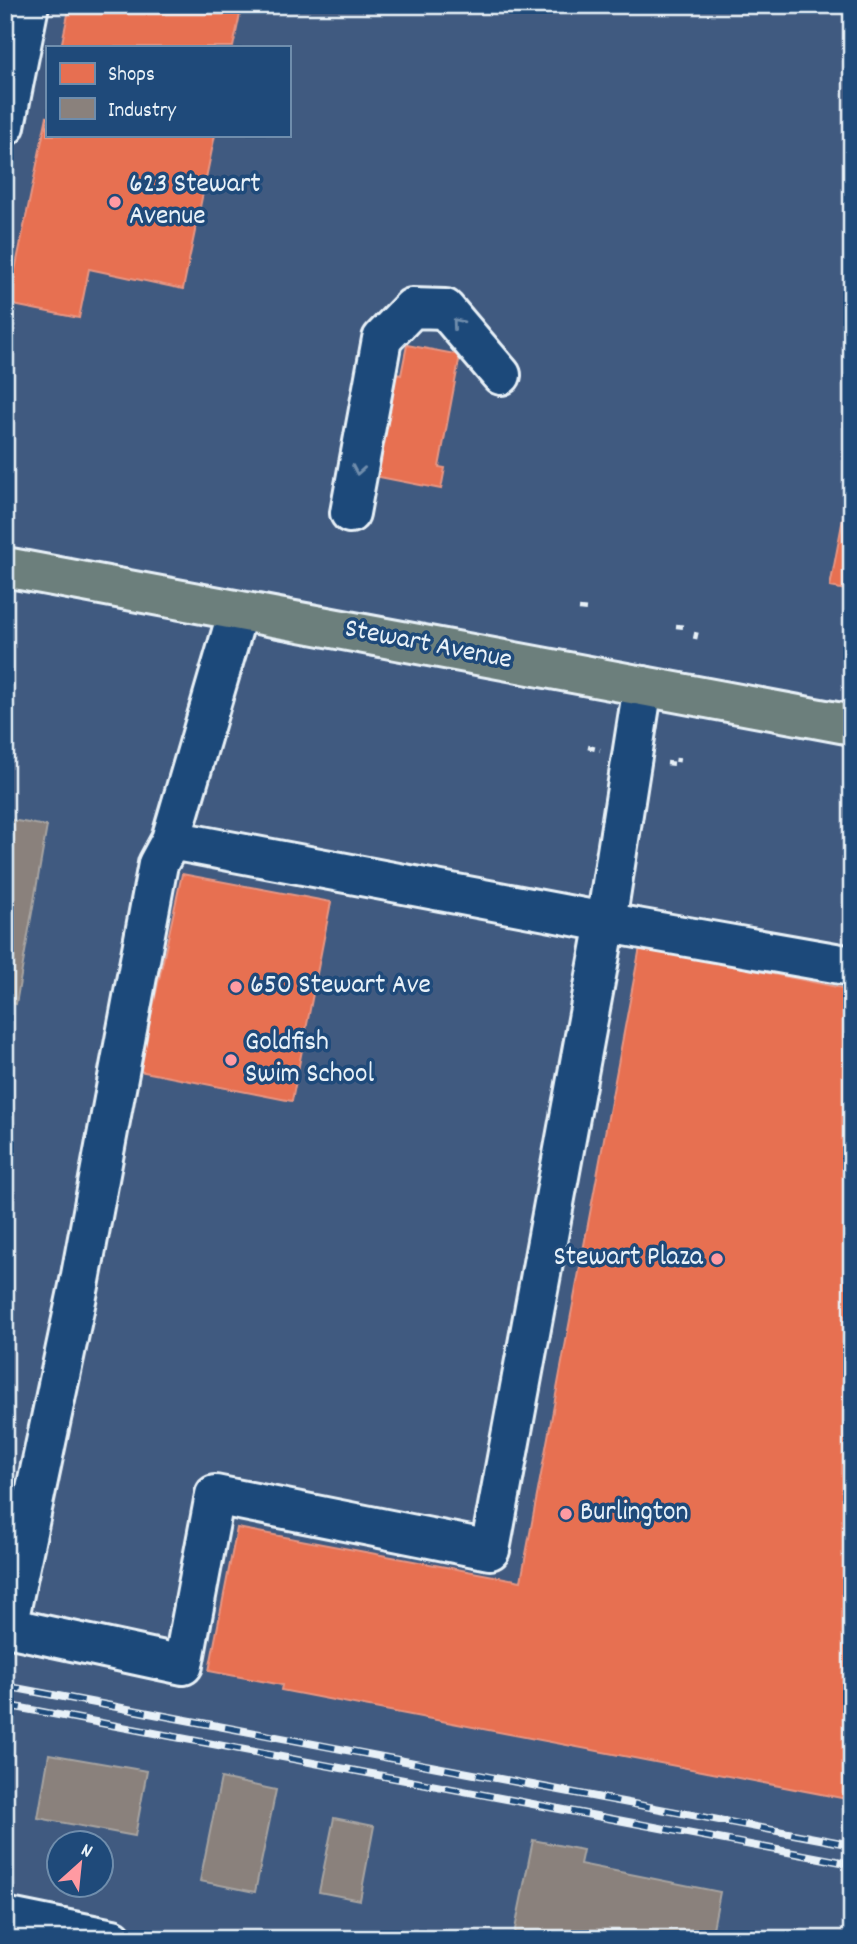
<svg xmlns="http://www.w3.org/2000/svg" width="857" height="1944" viewBox="0 0 857 1944" font-family="Dekko,sans-serif">
<rect width="100%" height="100%" fill="#2c507c"/>
<filter id="ink" filterUnits="userSpaceOnUse"><feTurbulence type="fractalNoise" baseFrequency=".0143" numOctaves="2"/><feDisplacementMap in="SourceGraphic" scale="14" xChannelSelector="R" yChannelSelector="G"/><feConvolveMatrix kernelMatrix="1 2 1 2 8 2 1 2 1" color-interpolation-filters="sRGB"/></filter>
<g filter="url(#ink)">
<!-- built -->
<path fill="#3f5a80" fill-rule="evenodd" d="M5,5H852V1939H5ZM47,47H289V135H47ZM60,1842H102V1884H60Z"/>
<!-- shops -->
<path fill="#e76f51" stroke="#e79683" stroke-width="2" d="M70,5H242L233,47H61Z
M47,116V135H215L183,289L89,269L79,318L8,304Z
M407,345L460,355L439,467L445,468L441,489L369,475L387,372L401,375Z
M852,471V591L830,587Z
M182,874L331,902L292,1101L139,1071Z
M640,947L852,990V1800L281,1690L282,1685L209,1671L237,1528L521,1581Z"/>
<!-- industry -->
<path fill="#8a817c" stroke="#a6a3a1" stroke-width="2" d="M5,819L47,826L16,1004L5,1002Z
M49,1754L147,1771L135,1836L38,1818Z
M221,1778L276,1790L255,1892L200,1881Z
M334,1818L374,1826L360,1900L319,1892Z
M533,1840L583,1850L580,1864L720,1892L711,1939H513Z"/>
<g fill="none" stroke-linecap="round" stroke-linejoin="round">
<defs>
<path id="minor" d="M5,126L29,5
M350,513L382,339L412,308L445,309L501,375
M238,611L171,840L158,864L79,1286L7,1627L183,1665L215,1495L490,1550L606,922L643,686
M171,840L631,927L852,966
M5,1917L113,1939"/>
<path id="major" d="M5,567L852,725"/>
</defs>
<!-- minor casing -->
<use href="#minor" stroke="#e8f1f8" stroke-width="44"/>
<!-- major casing -->
<use href="#major" stroke="#e8f1f8" stroke-width="44"/>
<!-- path -->
<path stroke="#e8f1f8" stroke-width="4.5" stroke-dasharray="7 5" stroke-linecap="butt" d="M579,609L589,610
M676,626L686,627
M695,639L697,630
M588,747L600,750
M667,763L677,764L678,758"/>
<!-- minor -->
<use href="#minor" stroke="#1f4a7a" stroke-width="38"/>
<!-- major -->
<use href="#major" stroke="#6c7f7c" stroke-width="38"/>
<defs>
<path id="rail" d="M5,1686L852,1845
M5,1705L852,1864"/>
</defs>
<!-- rail casing -->
<use href="#rail" stroke="#e8f1f8" stroke-width="8"/>
<!-- rail -->
<use href="#rail" stroke="#1f4a7a" stroke-width="5" stroke-dasharray="16" stroke-linecap="butt"/>
</g>
<!-- one-way arrows -->
<defs><path id="oneway-chevron" d="M-2-3.5L2.5 0L-2 3.5" fill="none" stroke-width="1.6" stroke-linecap="round" stroke-linejoin="round" transform="scale(1.75)"/></defs>
<g stroke="#6f8dac">
<use href="#oneway-chevron" transform="translate(457 323) rotate(-130)"/>
<use href="#oneway-chevron" transform="translate(358 470) rotate(100)"/>
</g>
</g>
<!-- markers -->
<g fill="#ff9aa2" stroke="#1f4a7a" stroke-width="2.5">
<circle cx="115" cy="202" r="7"/>
<circle cx="236" cy="987" r="7"/>
<circle cx="231" cy="1060" r="7"/>
<circle cx="717" cy="1259" r="7"/>
<circle cx="566" cy="1514" r="7"/>
</g>
<g text-anchor="middle" dominant-baseline="central" stroke-width="7" stroke-linejoin="round" paint-order="stroke">
<!-- poi labels -->
<g font-size="28" fill="#e8f1f8" stroke="#1f4a7a" text-anchor="start">
<text x="129" y="186">623 Stewart<tspan x="129" dy="32">Avenue</tspan></text>
<text x="250" y="987">650 Stewart Ave</text>
<text x="245" y="1044">Goldfish<tspan x="245" dy="32">Swim School</tspan></text>
<text x="703" y="1259" text-anchor="end">Stewart Plaza</text>
<text x="580" y="1514">Burlington</text>
</g>
<!-- street labels -->
<g font-size="28" fill="#e8f1f8" stroke="#1f4a7a">
<text transform="translate(428 646) rotate(11)">Stewart Avenue</text>
</g>
</g>
<!-- margin -->
<rect width="857" height="1944" fill="none" stroke="#1f4a7a" stroke-width="28"/>
<rect x="14" y="14" width="829" height="1916" fill="none" stroke="#e8f1f8" stroke-width="2.5" filter="url(#ink)"/>
<!-- legend -->
<rect x="46" y="46" width="245" height="91" fill="#1f4a7a" stroke="#6f8dac" stroke-width="2"/>
<rect x="60" y="63" width="35" height="21" fill="#e76f51" stroke="#6f8dac" stroke-width="2"/>
<text x="108" y="80" font-size="21" fill="#e8f1f8">Shops</text>
<rect x="60" y="98" width="35" height="21" fill="#8a817c" stroke="#6f8dac" stroke-width="2"/>
<text x="108" y="116" font-size="21" fill="#e8f1f8">Industry</text>
<!-- north arrow -->
<g transform="translate(80 1864) rotate(27)"><circle r="33" fill="#1f4a7a" stroke="#6f8dac" stroke-width="2"/>
<path d="M0-5L12 26L0 18L-12 26Z" fill="#ff9aa2"/>
<text y="-10" font-size="19" font-weight="bold" text-anchor="middle" fill="#e8f1f8">N</text>
</g>
</svg>
